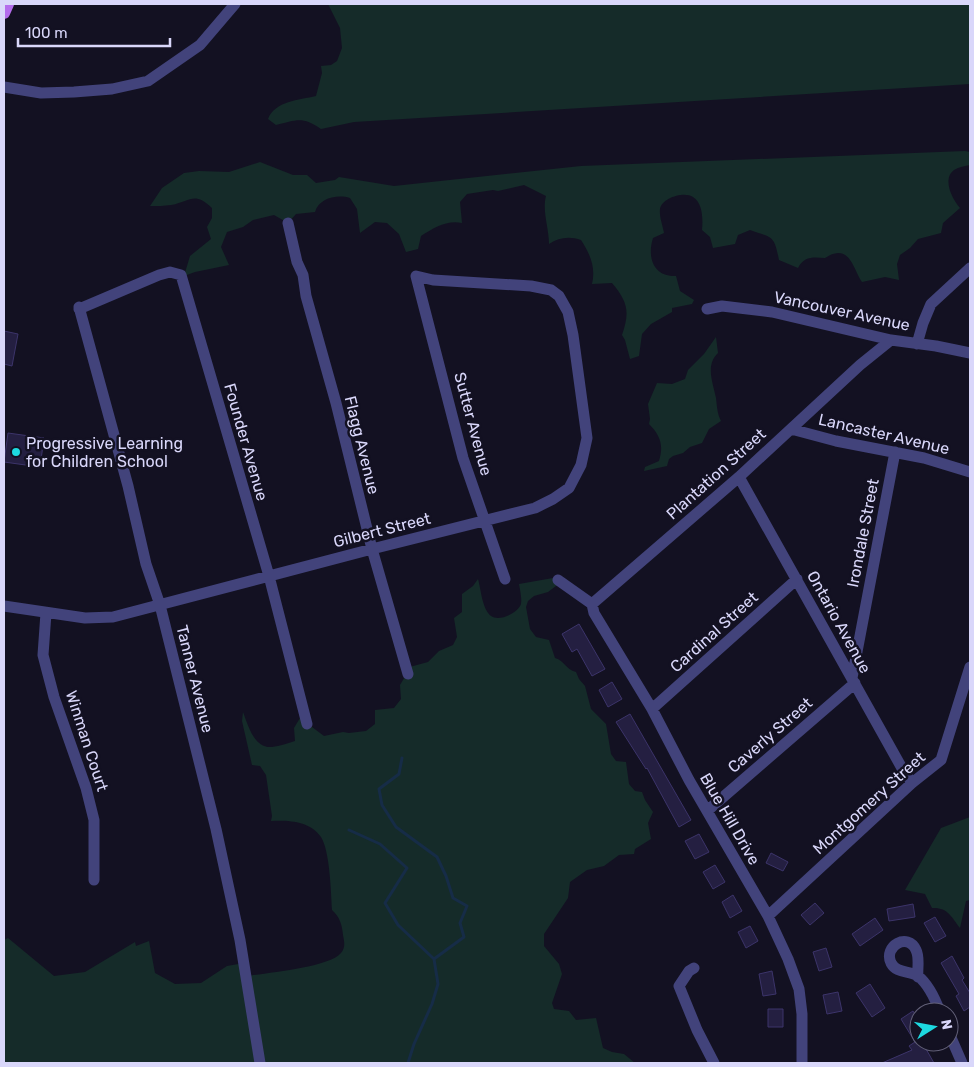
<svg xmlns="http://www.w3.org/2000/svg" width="974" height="1067" viewBox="0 0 974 1067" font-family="Rubik,sans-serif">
<rect width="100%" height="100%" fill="#131122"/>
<!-- green -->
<path fill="#152b29" d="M328,4H970V84L354,122L321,129C303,116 296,120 276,125L268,119C275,101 299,100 316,96L322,73L321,66L331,65L337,61L342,48L340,28Z
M965,151L970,152V165C965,166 959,167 954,170C942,179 952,199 960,208L943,223L941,233L918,239L910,248L900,255L897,264L899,280L885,277L862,282C853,269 850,242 825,258C813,257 804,256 798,268L779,260C774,235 773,238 750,230L738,235L735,244L713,248L710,237L702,230C703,220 703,203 693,197C684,191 662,198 660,209C659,217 663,226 664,233L653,238C647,257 653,277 676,276L680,291L694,300L692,304L672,308V312L651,324L642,334L639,356L630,359L625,340L622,335C630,312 628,302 612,283L592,284C596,267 590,254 581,240C570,236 559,237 549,244C549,228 542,211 546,196L524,185L498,191L493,190L467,194L460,202L462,223C446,220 434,228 421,236L418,249L406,252L399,234L387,223L375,222L360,233L357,209L350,198C337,194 319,198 315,212L296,214L288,223L274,215L253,220L243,227L227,232L221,247L229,265L195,272L184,276L190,256L211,239L207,227L212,218V208C194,191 191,201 171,205C164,206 157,206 150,206L162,188L184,173L199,171L229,172L260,162L293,175H307L316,183L335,180L339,177L394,186L581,166Z
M716,337L718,353C705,365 713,383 716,398C717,406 717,413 721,421L709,429L702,443L690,447L683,453L673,456L669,459L667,466L644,471L645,467L659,461C664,445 660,435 649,424L650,419L648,404L657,383L672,384L685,379L688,370L704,354Z
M553,578L558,580L560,583L548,592L534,596L528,601L526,607L530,629L536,637L549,640L555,658C565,661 565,669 576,672L579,679L585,686L591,709L606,724L611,754L616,761L626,762L629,784L635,791L642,792L645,800L653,812L648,823L651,839L635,849L634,854L619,855L604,866L587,870L570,882L568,898L544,934V946L559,964L562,974L552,1003L554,1009L569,1011L576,1020L596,1018L603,1048L612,1052L624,1054L635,1063H4V940L8,938L54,976L85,972L135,942L136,946L149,941L155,973L175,984L201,983L227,966L244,963L247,976C267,973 330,967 341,953C346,947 344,941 343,935C342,925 340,917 332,910C331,893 330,851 321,837C310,821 288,820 271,821L272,816L266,775L260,766L252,765L242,721L243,712C248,725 254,749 272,747C280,746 288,743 295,741L294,728L300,718L324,736L343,732L349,733L366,731L375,724V710L394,708L401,699L400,685L406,675V668L428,662L439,651L453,645L457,637L454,618L462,612V594L473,586L478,579C481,589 482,609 491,616C499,622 518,613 521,604C522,598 520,590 519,584Z
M970,817V900L966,901L960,928C951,916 947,907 932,908L925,894L905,890L941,828Z"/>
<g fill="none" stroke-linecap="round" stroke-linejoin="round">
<!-- stream -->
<path stroke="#162c47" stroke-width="3" d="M402,758L399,774L379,789L382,805L396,827L437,857L446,876L453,898L467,906L460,923L464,937L434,959
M349,830L380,844L407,868L385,903L398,925L434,959L438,984L432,1004L414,1044L408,1063"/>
</g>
<!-- building -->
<path fill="#241f41" stroke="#3c346a" d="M4,331L18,334L12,366L4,364Z
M8,433L44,438L40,467L4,462Z
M579,624L605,669L592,676L577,649L572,652L562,634Z
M612,682L622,699L608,707L599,690Z
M630,714L691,820L679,827L647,768L646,769L616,722Z
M699,834L709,852L695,859L685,841Z
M771,853L788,862L783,871L766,863Z
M715,865L725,882L713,889L703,872Z
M733,895L742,911L730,918L722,902Z
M815,903L824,913L810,925L801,915Z
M913,904L915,917L889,921L887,909Z
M935,917L946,936L935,942L924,923Z
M875,918L883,930L860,946L852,934Z
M750,926L758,941L746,948L738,932Z
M826,948L832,967L819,971L813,952Z
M952,956L964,978L962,980L970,993V1007L964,1011L956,996L959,994L941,963Z
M772,971L776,994L763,996L759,974Z
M870,984L885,1008L872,1017L856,993Z
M838,992L842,1011L827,1014L823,995Z
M768,1009H783V1027H768Z
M913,1011L919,1021V1042H922L934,1063H882L912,1050L909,1046L915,1042L901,1019Z"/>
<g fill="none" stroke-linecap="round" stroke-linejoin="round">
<!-- minor -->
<path stroke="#42437b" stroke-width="11" d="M4,87L41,93L74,92L112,89L148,81L200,45L235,4
M288,223L297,262L303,275L306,296L336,403L372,549L408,674
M79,307L128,486L146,564L160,605L216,829L240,940L260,1063
M79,309L159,275L170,272L181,275L269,576L307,724
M707,309L722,306L772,312L891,340L936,346L970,353
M917,344L923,323L931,304L970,268
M791,429L836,441L924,458L970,472
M739,477L903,770L912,783
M558,580L592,604
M592,604L594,613L652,709L689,780L768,916L788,959L799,989L802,1014V1063
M592,604L739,477L860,365L891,340
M4,606L85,618L113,617L372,549L535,508L553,499L569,488L581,465L587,438L573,335L568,312L559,296L551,290L531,286L433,280L416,276L463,458L505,579
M46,613L43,655L54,697L86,788L94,820V880
M852,678L895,452
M652,709L797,579
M707,811L855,683
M768,916L912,783L941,760L970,667
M694,968L689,971L679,986L697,1030L714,1063
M918,977C917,968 920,958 916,950C908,932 883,946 891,963C897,974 909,970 918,976C928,984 936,1001 940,1012
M949,1033L962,1063"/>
<!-- major -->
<path stroke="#b46cec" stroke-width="12" d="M4,13L8,4"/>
</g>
<!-- markers -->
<circle fill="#1dd9e0" stroke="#131122" stroke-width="2" cx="16" cy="452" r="5"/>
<g text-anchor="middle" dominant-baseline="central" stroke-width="5" stroke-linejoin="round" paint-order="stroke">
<!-- street labels -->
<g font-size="16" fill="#d9d7fa" stroke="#131122">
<text transform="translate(842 311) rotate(12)">Vancouver Avenue</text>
<text transform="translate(473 424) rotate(75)">Sutter Avenue</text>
<text transform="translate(884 434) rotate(13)">Lancaster Avenue</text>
<text transform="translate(246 442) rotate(74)">Founder Avenue</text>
<text transform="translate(362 445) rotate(76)">Flagg Avenue</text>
<text transform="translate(716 474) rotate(-42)">Plantation Street</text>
<text transform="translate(382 530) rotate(-14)">Gilbert Street</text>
<text transform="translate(863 533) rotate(-79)">Irondale Street</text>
<text transform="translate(839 622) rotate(61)">Ontario Avenue</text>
<text transform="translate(714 632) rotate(-42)">Cardinal Street</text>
<text transform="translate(195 679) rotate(76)">Tanner Avenue</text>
<text transform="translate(770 735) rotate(-41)">Caverly Street</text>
<text transform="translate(87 741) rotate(72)">Winman Court</text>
<text transform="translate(869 803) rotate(-42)">Montgomery Street</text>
<text transform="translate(730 819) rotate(60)">Blue Hill Drive</text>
</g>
<!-- poi labels -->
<g font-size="16" fill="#d9d7fa" stroke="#131122" text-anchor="start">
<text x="26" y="443">Progressive Learning<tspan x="26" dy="18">for Children School</tspan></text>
</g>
</g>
<!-- border -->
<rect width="974" height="1067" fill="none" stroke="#d9d7fa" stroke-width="10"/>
<!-- north arrow -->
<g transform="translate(934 1027) rotate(79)"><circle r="24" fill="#131122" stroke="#626078"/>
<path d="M0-4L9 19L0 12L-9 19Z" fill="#1dd9e0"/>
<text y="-8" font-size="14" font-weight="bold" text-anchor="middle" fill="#d9d7fa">N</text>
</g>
<!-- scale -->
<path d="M18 38v8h152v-8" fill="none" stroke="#d9d7fa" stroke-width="2.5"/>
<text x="25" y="38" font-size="15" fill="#d9d7fa" stroke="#131122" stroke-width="4" paint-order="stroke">100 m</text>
</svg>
